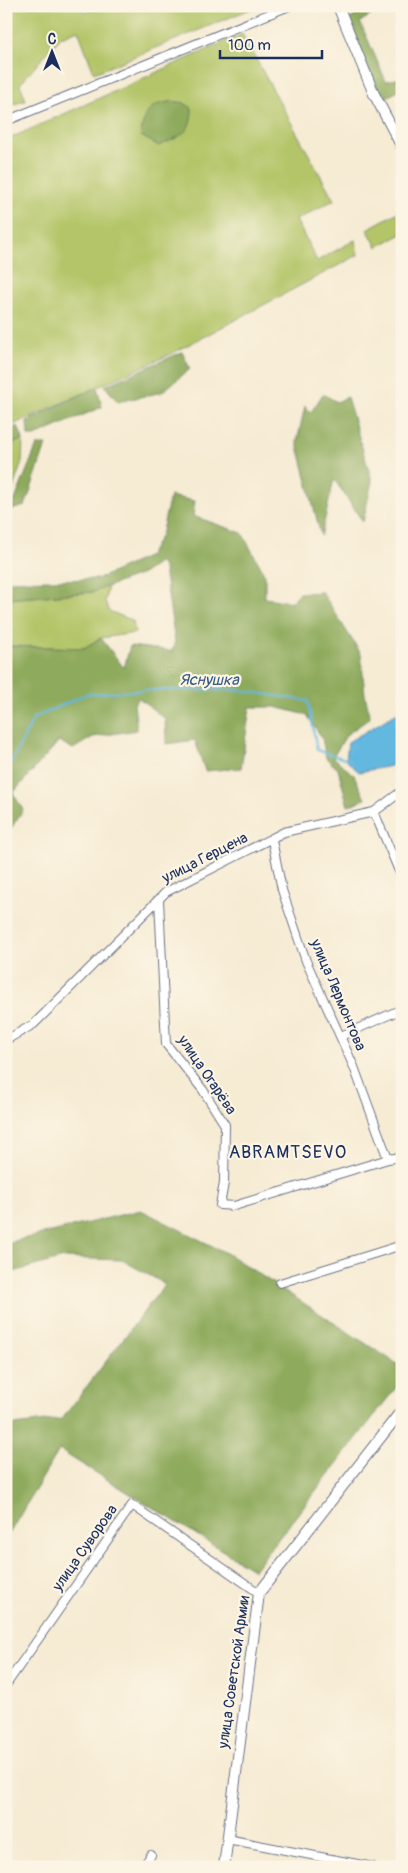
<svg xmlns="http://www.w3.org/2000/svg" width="408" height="1873" viewBox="0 0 408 1873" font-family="Pangolin,sans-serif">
<rect width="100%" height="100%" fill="#fcf5e5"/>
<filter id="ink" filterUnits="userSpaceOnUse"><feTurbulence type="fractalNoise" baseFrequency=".02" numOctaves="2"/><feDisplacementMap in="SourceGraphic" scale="10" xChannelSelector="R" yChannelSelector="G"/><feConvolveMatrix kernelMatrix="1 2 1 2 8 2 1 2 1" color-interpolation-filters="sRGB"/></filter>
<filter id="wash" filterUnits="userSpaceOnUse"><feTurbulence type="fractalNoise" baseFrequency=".0096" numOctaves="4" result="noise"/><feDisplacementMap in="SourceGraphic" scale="20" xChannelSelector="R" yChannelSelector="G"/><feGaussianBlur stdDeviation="1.12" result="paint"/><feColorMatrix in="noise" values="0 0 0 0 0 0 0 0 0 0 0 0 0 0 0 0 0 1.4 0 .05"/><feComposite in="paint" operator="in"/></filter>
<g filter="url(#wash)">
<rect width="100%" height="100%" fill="#f6ebd3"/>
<!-- green -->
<path fill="#b3c568" stroke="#677a63" d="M6,6H81L85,13L101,6H258L94,73L78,30L61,37L20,84L26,100L6,107Z
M242,34L334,200L296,220L317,261L355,240L358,255L171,354L6,428V140Z
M402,210V234L377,247L367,229Z
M23,439L22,462L6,507V447Z
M108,586L105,601L109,611L133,621L135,633L101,638L84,648L6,646V599L93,592Z"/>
<!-- forest -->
<path fill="#8eaa5c" stroke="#546c5d" d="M372,6H385L360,22L386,81L402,78V91L400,90L387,97L379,95L348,20Z
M172,101L184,103L192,108C192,134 180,136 159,146L141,136C141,127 146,109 156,105C161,103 167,103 172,101Z
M182,352L190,369L162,392L118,402L105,386Z
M97,387L102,407L35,436H28L27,421Z
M323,394L337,402L347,397L372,481L363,522L334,479L321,536L297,442L305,406L311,412Z
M18,426L23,439L6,447V431Z
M37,445H46L25,506L11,510Z
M170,496L195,501L193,516L242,533L265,575V598L292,602L299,593L322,592L361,654L365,695L370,718L347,734L333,757L354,775L365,799L348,806L338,769L326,758L322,738L307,715L275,707H250L241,768L205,771L195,740L166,744L165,719L139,698L134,704L137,730L93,737L73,749L59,741L13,793L23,810L10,830L6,829V646L84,648L101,638L124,668L130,646L172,651L175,642L164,569L160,562L142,574L93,592L6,599V581L98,579L149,556L161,535Z
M141,1210L228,1254L402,1367V1380L254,1570L59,1450L6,1539V1426L62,1419L165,1284L122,1260L63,1258L6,1274V1243Z"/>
<!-- water -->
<path fill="#63b8df" stroke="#3f749e" d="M402,710V761L391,766L359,772L346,760L348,742Z"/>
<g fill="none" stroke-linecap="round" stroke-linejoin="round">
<!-- stream -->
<path stroke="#63b8df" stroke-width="2" d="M6,772L34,718L86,694L150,690H238L308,701L317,750L348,760"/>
</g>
</g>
<g filter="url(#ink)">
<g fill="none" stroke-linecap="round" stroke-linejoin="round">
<defs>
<path id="minor" d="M6,121L289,6
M374,812L402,878
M272,840L282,890L306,961L354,1067L388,1159
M159,900L166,1044L203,1090L225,1125L224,1183L220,1205L234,1206L388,1159L402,1157
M341,1036L402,1009
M6,1040L34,1024L166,892L284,832L374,812L402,791
M280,1283L402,1245
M6,1685L132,1505L259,1593
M227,1839L373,1867
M143,1867L151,1855"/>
<path id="tertiary" d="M338,6L374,94L402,147
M224,1867L259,1593L402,1410"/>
</defs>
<!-- minor casing -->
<use href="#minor" stroke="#687187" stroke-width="10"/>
<!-- tertiary casing -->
<use href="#tertiary" stroke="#687187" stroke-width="12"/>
<!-- minor -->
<use href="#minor" stroke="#fff" stroke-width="8"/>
<!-- tertiary -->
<use href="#tertiary" stroke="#fff" stroke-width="10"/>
</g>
</g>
<g text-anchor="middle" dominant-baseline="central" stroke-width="4.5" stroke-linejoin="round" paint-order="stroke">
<!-- street labels -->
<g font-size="15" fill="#1b2f5e" stroke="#fcf5e5">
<text transform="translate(205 858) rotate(-27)">улица Герцена</text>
<text transform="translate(338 995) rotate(67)">улица Лермонтова</text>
<text transform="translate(207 1075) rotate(56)">улица Огарёва</text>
<text transform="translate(85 1548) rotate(-55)">улица Суворова</text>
<text transform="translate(234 1672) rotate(-82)">улица Советской Армии</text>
</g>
<!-- water labels -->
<g font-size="16" font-style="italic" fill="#315885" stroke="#fcf5e5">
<text x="209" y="680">Яснушка</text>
</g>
<!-- quarter labels -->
<g font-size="18" letter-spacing="1" fill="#1b2f5e" stroke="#fcf5e5">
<text x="288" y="1152">ABRAMTSEVO</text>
</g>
</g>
<!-- margin -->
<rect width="408" height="1873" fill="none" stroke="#fcf5e5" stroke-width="25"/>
<!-- north arrow -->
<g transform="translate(52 52)" stroke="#fcf5e5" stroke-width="4" paint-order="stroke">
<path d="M0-4L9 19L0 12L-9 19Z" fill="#1b2f5e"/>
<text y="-8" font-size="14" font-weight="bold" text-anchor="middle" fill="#1b2f5e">С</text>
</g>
<!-- scale -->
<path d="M220 50v8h102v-8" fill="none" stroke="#1b2f5e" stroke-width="2.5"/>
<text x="228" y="50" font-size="15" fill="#1b2f5e" stroke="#fcf5e5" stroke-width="4" paint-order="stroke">100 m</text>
</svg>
